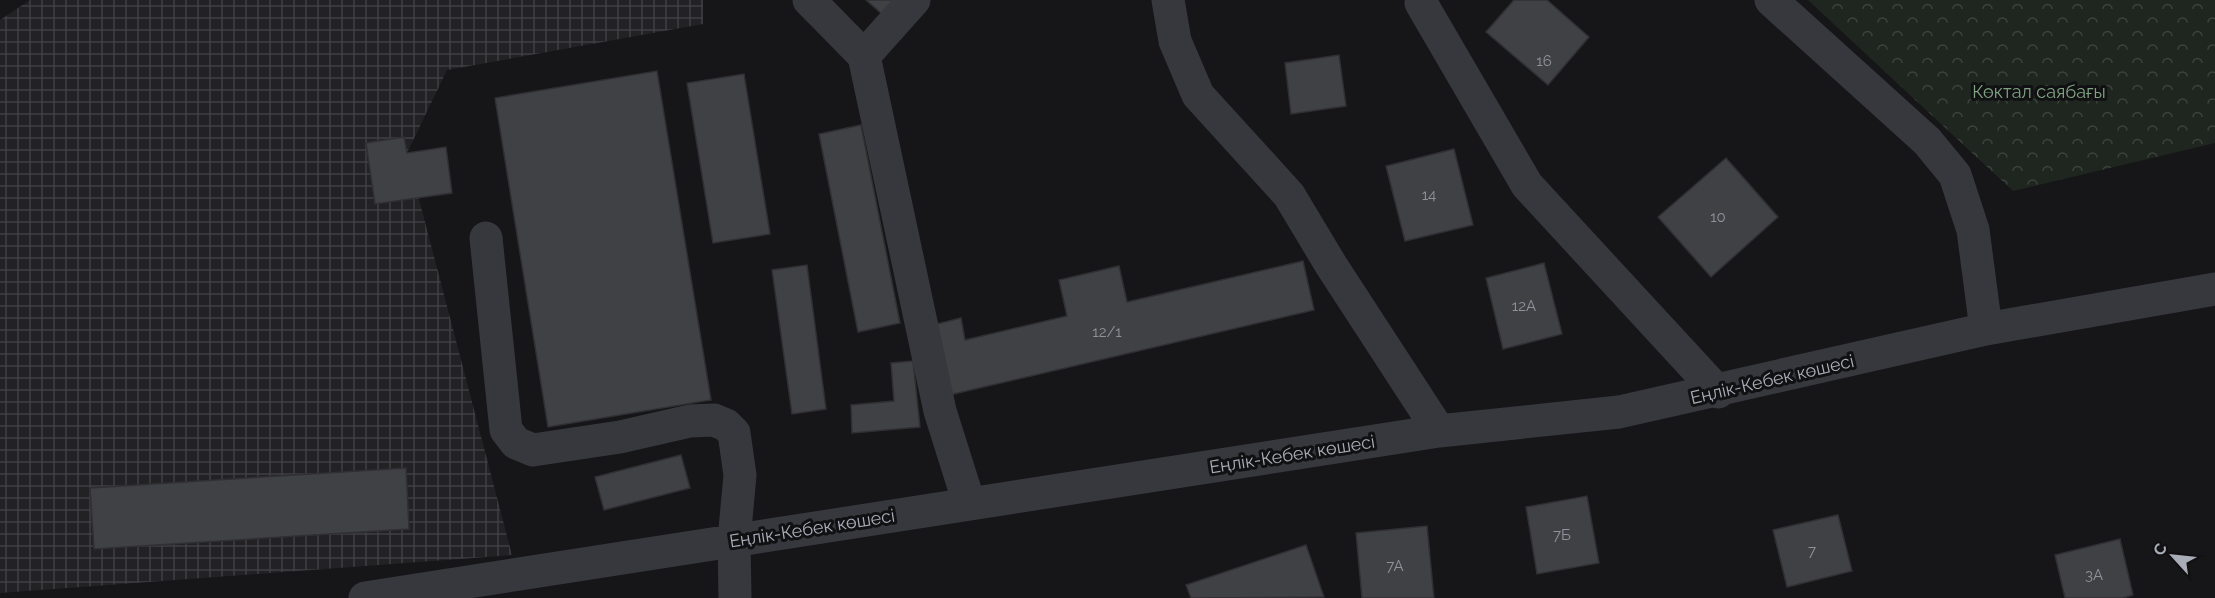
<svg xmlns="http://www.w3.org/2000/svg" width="2215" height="598" viewBox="0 0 2215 598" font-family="Raleway,sans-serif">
<defs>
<pattern id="industrial-grid" width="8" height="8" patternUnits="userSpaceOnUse" patternTransform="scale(1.5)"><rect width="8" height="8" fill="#222225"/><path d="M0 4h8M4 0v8" fill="none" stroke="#3f3f43"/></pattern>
<pattern id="park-crowns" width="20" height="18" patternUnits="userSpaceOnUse" patternTransform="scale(1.5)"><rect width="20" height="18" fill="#1e261f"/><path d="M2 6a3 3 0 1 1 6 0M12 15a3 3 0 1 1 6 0" fill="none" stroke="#3c433d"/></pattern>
</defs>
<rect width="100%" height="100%" fill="#161618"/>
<!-- industrial -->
<path fill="url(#industrial-grid)" d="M30,0H703V24L447,70L407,153L512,555L0,593V20Z"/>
<!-- park -->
<path fill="url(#park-crowns)" d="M1808,0H2215V143L2013,191Z"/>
<!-- building -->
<path fill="#404145" stroke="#303034" stroke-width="1.5" d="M866,0H895L882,14Z
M1514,0H1547L1589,37L1548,85L1486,32Z
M1339,55L1346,106L1291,114L1285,63Z
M657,71L711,400L548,427L495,98Z
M744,74L770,234L713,243L687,83Z
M861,125L900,323L858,332L819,134Z
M404,137L407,153L446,147L452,193L375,204L366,143Z
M1454,149L1473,225L1405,241L1386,166Z
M1726,158L1778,217L1711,277L1658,217Z
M1303,261L1314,310L949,395L933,325L961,318L965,340L1067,316L1059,280L1119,266L1127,302Z
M1544,263L1562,334L1503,349L1486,278Z
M807,265L826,409L792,414L772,270Z
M913,361L920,427L852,433L851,405L894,401L891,363Z
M681,455L690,488L604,510L595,477Z
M406,468L409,529L94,549L90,488Z
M1587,496L1599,563L1537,574L1526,507Z
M1838,515L1852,571L1787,587L1773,530Z
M1427,526L1434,598H1362L1356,533Z
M2120,539L2133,595L2123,598H2065L2055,555Z
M1306,545L1324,597L1191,598L1186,585Z"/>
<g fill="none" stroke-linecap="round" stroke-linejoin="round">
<!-- minor -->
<path stroke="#37383d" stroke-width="33" d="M809,0L864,56L940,411L969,503
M1168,0L1175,41L1198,95L1289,195L1331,265L1439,431
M1771,0L1927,141L1955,175L1973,230L1986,329
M1421,3L1527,185L1718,392
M864,56L914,0
M486,238L506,430L516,443L533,450L620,437L690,421L714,420L726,425L734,433L740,475L734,540L735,598
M365,598L1439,431L1619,412L1986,329L2215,289"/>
</g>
<g text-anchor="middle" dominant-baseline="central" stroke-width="6" stroke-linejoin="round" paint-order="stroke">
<!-- number labels -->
<g font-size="15" fill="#8e929b">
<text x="1544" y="61">16</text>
<text x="1429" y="195">14</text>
<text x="1718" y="217">10</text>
<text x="1524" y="306">12А</text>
<text x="1107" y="332">12/1</text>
<text x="1562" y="535">7Б</text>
<text x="1812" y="551">7</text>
<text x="1395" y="566">7А</text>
<text x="2094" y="575">3А</text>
</g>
<!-- park labels -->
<g font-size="18" fill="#7fa381" stroke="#111113">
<text x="2039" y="91">Көктал саябағы</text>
</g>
<!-- street labels -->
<g font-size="18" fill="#a8adb8" stroke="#111113">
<text transform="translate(1772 379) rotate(-13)">Еңлік-Кебек көшесі</text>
<text transform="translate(1292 454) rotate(-9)">Еңлік-Кебек көшесі</text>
<text transform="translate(812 528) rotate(-9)">Еңлік-Кебек көшесі</text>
</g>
</g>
<!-- north arrow -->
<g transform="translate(2173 556) rotate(297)" stroke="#111113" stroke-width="4.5" paint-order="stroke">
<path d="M0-4.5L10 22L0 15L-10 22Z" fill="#a8adb8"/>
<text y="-9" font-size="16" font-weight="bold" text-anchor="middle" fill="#a8adb8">С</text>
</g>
</svg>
